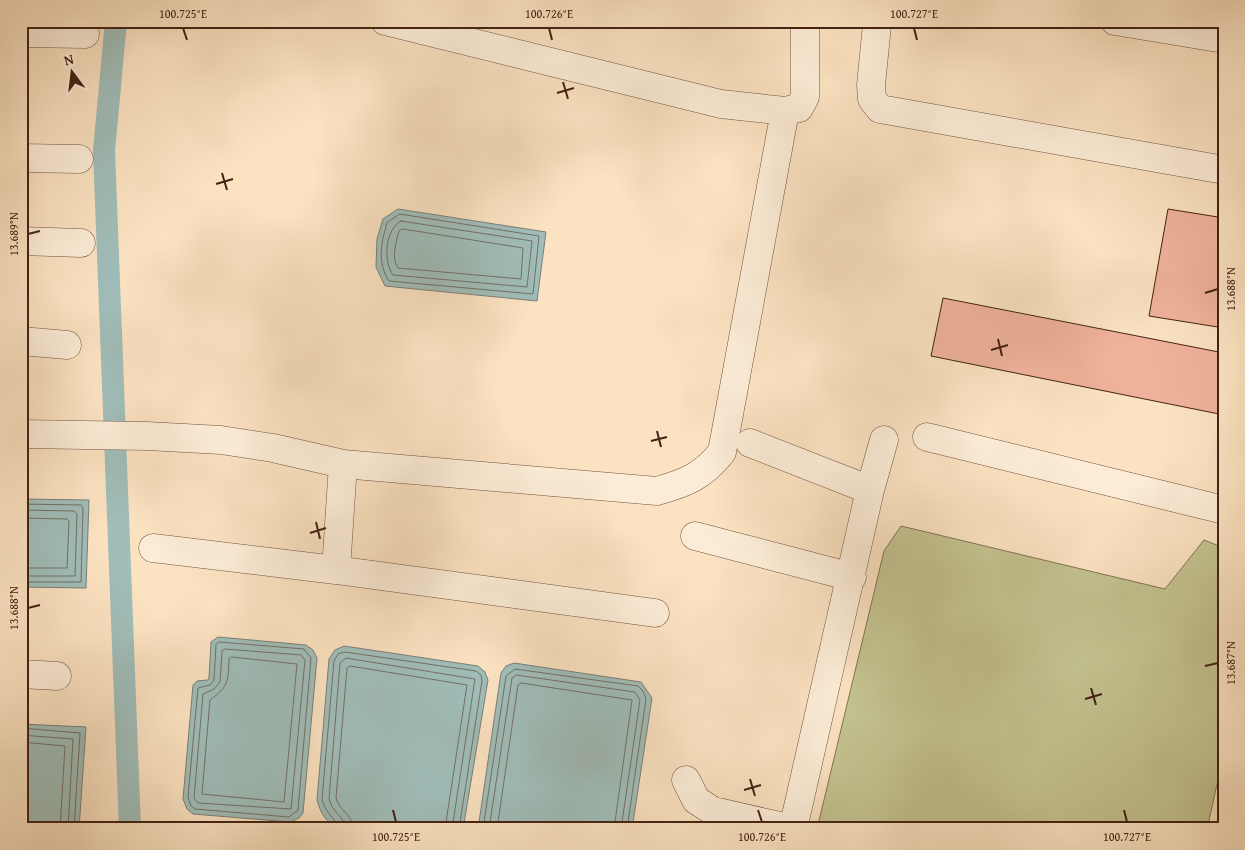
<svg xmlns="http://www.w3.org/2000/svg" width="1245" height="850" viewBox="0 0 1245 850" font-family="'Gentium Book Plus',serif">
<rect width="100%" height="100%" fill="#fbe2c1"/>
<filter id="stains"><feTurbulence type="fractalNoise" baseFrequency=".004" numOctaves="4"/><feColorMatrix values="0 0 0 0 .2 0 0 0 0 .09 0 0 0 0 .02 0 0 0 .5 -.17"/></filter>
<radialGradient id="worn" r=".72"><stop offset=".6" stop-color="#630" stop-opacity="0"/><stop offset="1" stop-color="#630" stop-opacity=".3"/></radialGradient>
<!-- green -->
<path fill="#c3c290" stroke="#847252" d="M901,526L1165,589L1204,540L1224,548V753L1207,829H817L884,551Z"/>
<!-- water -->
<path fill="#a0bdb9" stroke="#7b7f77" d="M398,209L546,232L537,301L385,286L376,267L377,239L383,219Z
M21,499L89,500L86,588L21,587Z
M218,637L306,645L313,650L317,658L303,813L299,818L290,822L193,814L187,809L183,799L193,685L197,681L208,680L209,678L211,642Z
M344,646L478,666L485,672L488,680L463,829H338C325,821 321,814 317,800L329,659L335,650Z
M514,663L641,682L652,698L632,829H478L501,673L506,666Z
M21,724L86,727L79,829H21Z"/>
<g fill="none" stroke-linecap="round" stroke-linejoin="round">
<!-- shore -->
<path stroke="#727066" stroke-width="1" d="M400,214L539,236L533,294L389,281C377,263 381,243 387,223Z
M401,221L532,241L527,287L393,275C383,260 385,230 401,221Z
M403,229L523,248L521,279L398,268C391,259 396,242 399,231Z
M21,504L81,505L83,508L81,582H21
M21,510L74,511L77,514L75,576H21
M21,518L67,519L69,521L67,568H21
M219,642L304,649L311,658L298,810L289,817L195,809L191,806L188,797L198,688L210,685L214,680L216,645Z
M225,649L301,655L305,660L291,809L198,803L194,798L203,694L214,689L220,682L222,651Z
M232,657L297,664L284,802L202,794L210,700C229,686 228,682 229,659Z
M21,728L80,733L74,829
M21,735L73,739L68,829
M21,742L65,746L60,829
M339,829C338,820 326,816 322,799L334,661L338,654L345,652L476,671L481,675L482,681L459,829
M346,829C345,816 332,813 329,799L340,663L346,658L475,679L452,829
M353,829C353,814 339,811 336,798L347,668L350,666L467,685L445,829
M483,829L506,676L515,669L638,686L643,691L646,699L627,829
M489,829L512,678L516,675L635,692L640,700L621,829
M497,829L518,685L521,683L632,700L614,829"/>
<!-- canal -->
<path stroke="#a0bdb9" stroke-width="22" d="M116,21L104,151L130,829"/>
</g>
<!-- building -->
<path fill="#eeb29a" stroke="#442313" d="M1168,209L1224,218V328L1149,316Z
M943,298L1224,353V415L931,356Z"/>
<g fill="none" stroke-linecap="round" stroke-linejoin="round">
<defs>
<path id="minor" d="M385,21L721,104L785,111L799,108L805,97V21
M1115,21L1224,39
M877,25L871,85L872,99L880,109L1224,170
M21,33L85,34
M21,158L79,159
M21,241L81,243
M21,341L67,345
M21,434L147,436L221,440L273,448L343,464L657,491C686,483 703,476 722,452L785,111
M927,437L1224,510
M750,443L870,490
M695,536L852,577
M153,548L336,570L343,464
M336,570L655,613
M21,674L57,676
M686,780L696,800L713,811L793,829L870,490L884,440"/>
</defs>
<!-- minor casing -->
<use href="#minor" stroke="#72533e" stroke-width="29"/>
<!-- minor -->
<use href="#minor" stroke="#fcecd7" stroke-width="28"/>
</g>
<!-- ticks -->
<path fill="none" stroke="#442313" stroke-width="2" d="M183,28L187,40M549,28L552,40M914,28L917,40M563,82L568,99M557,93L574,88M222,173L227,190M216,184L233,179M28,234L40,231M1205,293L1218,289M998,339L1002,356M991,350L1008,345M657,431L661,447M651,441L667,437M316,522L320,539M310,533L326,528M28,608L40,605M1205,666L1218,663M1091,688L1096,705M1085,699L1102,694M750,779L755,796M744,790L761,785M393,810L396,822M758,810L762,822M1124,810L1127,822"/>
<!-- margin -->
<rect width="1245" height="850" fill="none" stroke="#fbe2c1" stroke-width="55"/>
<!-- north arrow -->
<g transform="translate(72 72) rotate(345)" stroke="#fcecd7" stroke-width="4" paint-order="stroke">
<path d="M0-4L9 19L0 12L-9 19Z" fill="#442313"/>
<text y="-8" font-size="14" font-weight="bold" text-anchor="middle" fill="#442313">N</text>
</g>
<rect x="28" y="28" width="1190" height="794" fill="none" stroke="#442313" stroke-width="2"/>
<g font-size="12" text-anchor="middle" fill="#442313">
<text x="183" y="18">100.725°E</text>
<text x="549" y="18">100.726°E</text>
<text x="914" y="18">100.727°E</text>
<text transform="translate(14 234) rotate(-90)" y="4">13.689°N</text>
<text transform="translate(1231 289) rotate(-90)" y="4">13.688°N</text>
<text transform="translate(14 608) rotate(-90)" y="4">13.688°N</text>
<text transform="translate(1231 663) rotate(-90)" y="4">13.687°N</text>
<text x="396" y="841">100.725°E</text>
<text x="762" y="841">100.726°E</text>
<text x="1127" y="841">100.727°E</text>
</g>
<rect width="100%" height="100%" filter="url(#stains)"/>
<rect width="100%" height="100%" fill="url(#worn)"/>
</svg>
